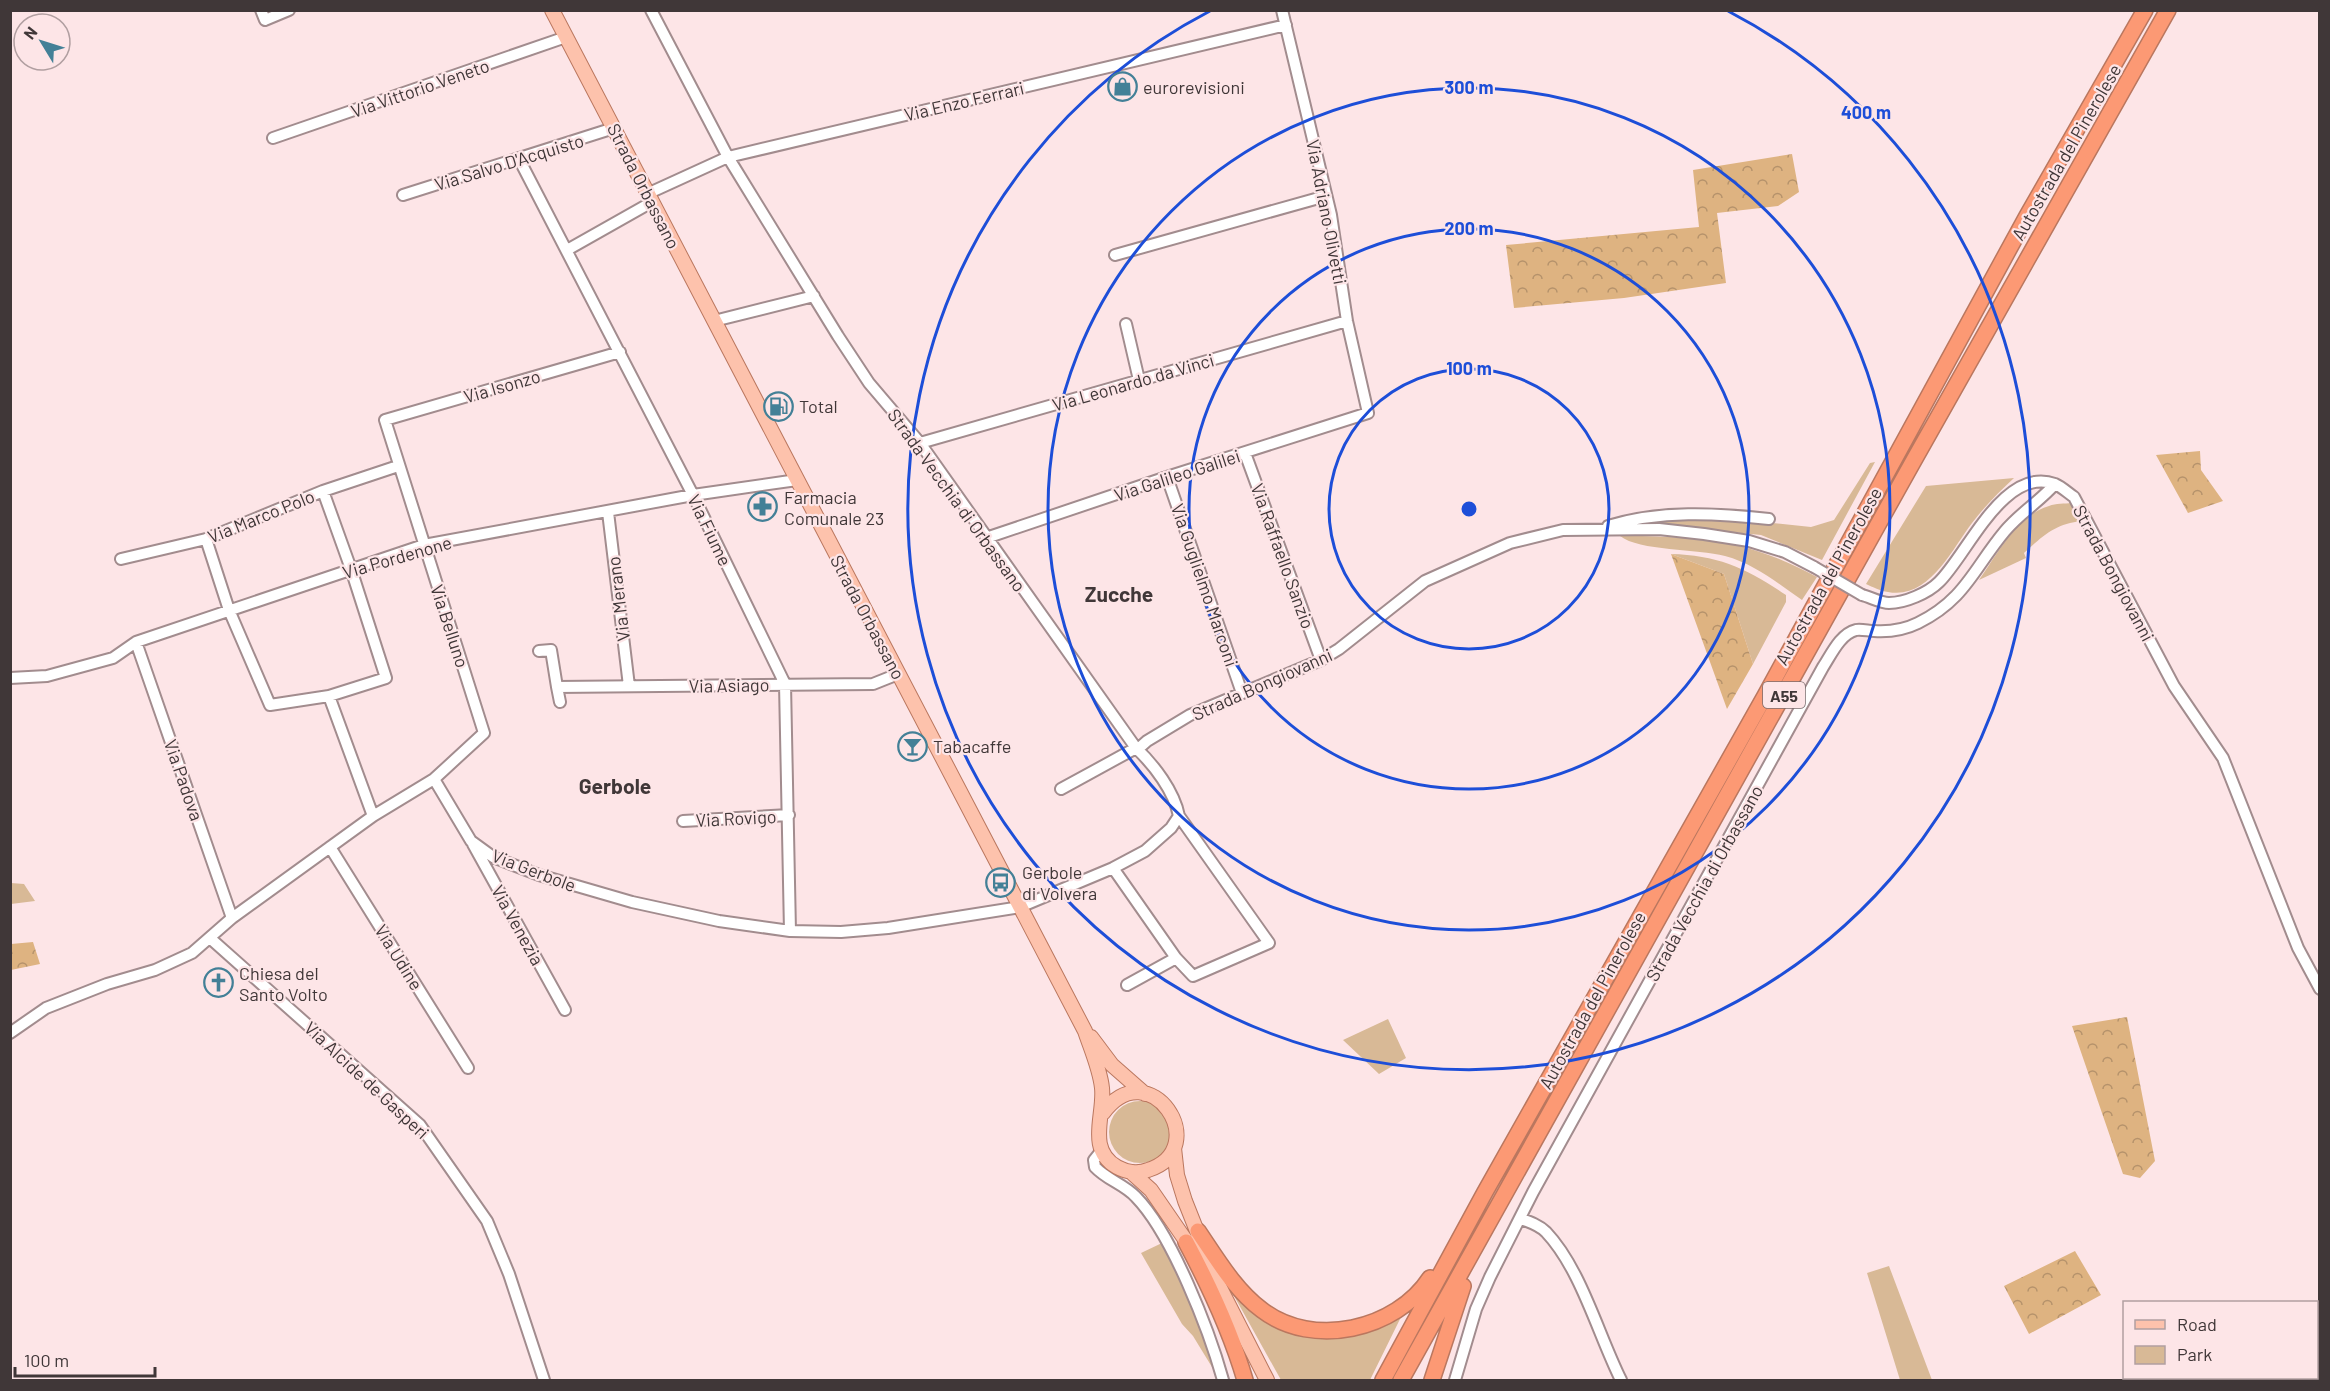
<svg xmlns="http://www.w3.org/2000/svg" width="2330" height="1391" viewBox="0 0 2330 1391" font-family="Barlow,sans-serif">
<defs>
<pattern id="forest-crowns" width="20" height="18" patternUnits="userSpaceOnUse" patternTransform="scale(1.5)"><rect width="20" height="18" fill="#deb381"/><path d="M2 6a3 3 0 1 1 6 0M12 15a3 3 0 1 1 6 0" fill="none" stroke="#b5926b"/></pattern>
</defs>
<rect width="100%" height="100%" fill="#fde5e7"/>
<!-- green -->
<path fill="#d8b996" d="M1875,462L1822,560L1761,535L1649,524L1648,521L1724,518L1811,527L1834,520L1870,463Z
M2014,478C1999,492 1984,507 1972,523C1952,549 1929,600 1888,592C1880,591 1873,587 1866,584L1926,486Z
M2072,503L2082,521C2055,524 2044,535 2024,553L2026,558L1979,580C1997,555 2017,515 2049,506C2056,503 2064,504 2072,503Z
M1621,535C1659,537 1698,536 1736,545C1765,552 1791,563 1817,577L1802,600C1777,583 1755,564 1725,556C1698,549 1639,551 1620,536Z
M1671,554C1718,555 1748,569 1786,595V602L1753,664L1724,574Z
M11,883L24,884L35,901L11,904Z
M1388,1019L1406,1058L1379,1074L1343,1040Z
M1109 1132a31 31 0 1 1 62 0a31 31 0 1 1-62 0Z
M1162,1243C1183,1285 1204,1326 1215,1372L1193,1336L1182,1324L1141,1253Z
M1889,1266L1932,1380H1900L1867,1273Z
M1233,1294L1245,1304L1298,1333L1402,1315L1370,1380H1281Z"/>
<!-- forest -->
<path fill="url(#forest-crowns)" d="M1792,154L1799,192L1778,206L1717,213L1726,283L1624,298L1514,308L1506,245L1699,227L1693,170Z
M2200,451L2201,470L2223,501L2188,513L2156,455Z
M1671,554L1724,574L1753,664L1727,709Z
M33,942L40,964L11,970V944Z
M2127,1017L2155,1161L2140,1178L2123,1174L2072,1026Z
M2075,1251L2101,1295L2029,1334L2004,1286Z"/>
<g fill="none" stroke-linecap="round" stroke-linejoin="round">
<defs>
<path id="minor" d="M261,10L265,20L289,10
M651,10L728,157L838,336L869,383L920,443L1136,748C1154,765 1174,791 1179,816L1269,943L1193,976L1176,958L1113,868
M273,138L566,37
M519,159L693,495L785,684L790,931
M647,194L728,157L1286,25
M403,195L614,128
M567,250L652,202
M1115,255L1326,196
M714,321L814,296
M1126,324L1139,380
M920,443L1347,321
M1245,453L1321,660
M1167,477L1242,693
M323,491L351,569L386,678L329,696L373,816
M608,512L629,686
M1608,526C1660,510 1716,513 1769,519
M986,538L1167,477L1368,413L1347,321L1331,215L1282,10
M206,539L229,610L270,705L329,696
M121,559L206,539L323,491L398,466
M1862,595C1870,597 1881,603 1889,603C1905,603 1928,593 1939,582C1967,555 2004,465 2055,484C2062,487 2068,493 2074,497L2174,686L2223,758L2298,948L2320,989
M136,642L232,918
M539,651L551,650L557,687
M10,678L47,676L113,658L136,642L424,545L693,495L797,480
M560,702L557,687L873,684L898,674
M1138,749L1147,741L1190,715L1321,660L1339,649L1425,581L1510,543L1563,530L1659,529L1704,534L1749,541L1785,552L1814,567
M434,779L471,841L493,857L539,875L632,902L719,921L790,931L841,932L888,928L1020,907L1113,868L1145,851L1171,828L1179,816
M1061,789L1136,748
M683,821L789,815
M473,844L565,1010
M330,847L468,1068
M211,939L420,1125L487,1221L509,1274L544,1380
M1127,985L1176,958
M10,1033L46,1008L107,984L155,970L192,953L232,918L373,816L434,779L484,733L385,420L620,352
M1102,1150L1094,1160L1095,1167C1107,1180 1124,1184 1136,1197C1172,1234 1209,1330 1223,1380
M1521,1219C1530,1222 1539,1225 1546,1232C1581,1269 1598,1334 1621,1380
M1455,1380L1476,1309L1490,1277L1533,1192L1823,667C1831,655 1840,634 1856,630C1861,629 1869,631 1874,631C1890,632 1904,630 1918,623C1965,600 1974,568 2005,531C2020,513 2039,502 2055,484"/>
<path id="major" d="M552,10L1085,1031C1091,1049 1100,1069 1102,1088C1105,1115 1086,1149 1117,1167C1126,1172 1138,1174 1148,1170C1215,1148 1149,1050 1103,1113
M1091,1037L1112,1065L1145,1094
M1174,1148L1177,1175L1185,1201L1218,1284L1267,1380
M1131,1172L1151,1190L1193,1251"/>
<path id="highway" d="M1198,1231C1217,1259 1235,1290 1262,1310C1313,1349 1396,1330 1430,1278
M1186,1242C1210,1287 1231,1332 1245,1380
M1383,1380L1485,1192L1765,696L2027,216L2145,10
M1401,1380L1914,460L2168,10
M1432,1380L1463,1286"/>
</defs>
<!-- minor casing -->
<use href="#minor" stroke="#a28c8e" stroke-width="14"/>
<!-- major casing -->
<use href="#major" stroke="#ba775f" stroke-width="16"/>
<!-- highway casing -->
<use href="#highway" stroke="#ba775f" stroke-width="18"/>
<!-- minor -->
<use href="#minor" stroke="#fff" stroke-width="10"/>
<!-- major -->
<use href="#major" stroke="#fdc2ac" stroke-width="14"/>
<!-- highway -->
<use href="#highway" stroke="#fc9974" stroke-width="15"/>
<defs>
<path id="minor-bridge" d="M1814,567L1862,595"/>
</defs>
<!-- minor-bridge casing -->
<use href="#minor-bridge" stroke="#a28c8e" stroke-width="14" stroke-linecap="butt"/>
<!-- minor-bridge -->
<use href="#minor-bridge" stroke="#fff" stroke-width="10"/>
</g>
<!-- distance rings -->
<g fill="none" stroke="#1d4ed8" stroke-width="3">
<circle cx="1469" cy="509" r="140"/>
<circle cx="1469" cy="509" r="280"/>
<circle cx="1469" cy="509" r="421"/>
<path d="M1728 11A561 561 0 1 1 1210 11"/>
</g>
<!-- icons -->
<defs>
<symbol id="shop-ring" viewBox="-11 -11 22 22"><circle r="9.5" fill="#fde5e7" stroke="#438097" stroke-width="1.5"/><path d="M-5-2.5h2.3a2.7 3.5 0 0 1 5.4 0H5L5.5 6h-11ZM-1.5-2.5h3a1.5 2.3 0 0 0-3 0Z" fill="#438097"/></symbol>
<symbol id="fuel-ring" viewBox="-11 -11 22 22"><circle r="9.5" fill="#fde5e7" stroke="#438097" stroke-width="1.5"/><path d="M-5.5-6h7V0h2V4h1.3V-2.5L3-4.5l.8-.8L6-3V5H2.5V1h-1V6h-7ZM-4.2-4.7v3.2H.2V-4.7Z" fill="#438097"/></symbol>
<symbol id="pharmacy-ring" viewBox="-11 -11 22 22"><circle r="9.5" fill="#fde5e7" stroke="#438097" stroke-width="1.5"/><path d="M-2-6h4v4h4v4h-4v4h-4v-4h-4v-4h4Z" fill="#438097"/></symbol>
<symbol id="bar-ring" viewBox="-11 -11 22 22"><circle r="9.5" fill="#fde5e7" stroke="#438097" stroke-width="1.5"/><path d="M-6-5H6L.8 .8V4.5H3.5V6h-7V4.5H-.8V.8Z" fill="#438097"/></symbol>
<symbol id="bus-ring" viewBox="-11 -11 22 22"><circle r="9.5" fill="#fde5e7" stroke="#438097" stroke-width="1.5"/><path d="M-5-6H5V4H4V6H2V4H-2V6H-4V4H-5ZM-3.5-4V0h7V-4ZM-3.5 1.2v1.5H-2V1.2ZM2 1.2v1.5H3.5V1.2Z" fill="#438097"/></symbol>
<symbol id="church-ring" viewBox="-11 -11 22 22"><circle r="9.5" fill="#fde5e7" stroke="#438097" stroke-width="1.5"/><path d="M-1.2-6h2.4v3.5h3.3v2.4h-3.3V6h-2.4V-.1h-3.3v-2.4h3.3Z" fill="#438097"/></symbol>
</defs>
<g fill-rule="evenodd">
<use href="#shop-ring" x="1106" y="70" width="33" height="33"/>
<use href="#fuel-ring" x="762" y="390" width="33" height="33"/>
<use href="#pharmacy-ring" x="746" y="490" width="33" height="33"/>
<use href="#bar-ring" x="896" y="730" width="33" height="33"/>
<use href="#bus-ring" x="984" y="866" width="33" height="33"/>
<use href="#church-ring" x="202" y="966" width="33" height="33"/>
</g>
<g text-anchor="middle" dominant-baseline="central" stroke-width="4.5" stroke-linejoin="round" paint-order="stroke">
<!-- shield labels -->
<rect fill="#fde5e7" stroke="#796b6c" stroke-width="1.5" x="1763" y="682" width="42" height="26" rx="4.5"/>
<g font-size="16" font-weight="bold" fill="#403738">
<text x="1784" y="695">A55</text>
</g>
<!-- poi labels -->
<g font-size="18" fill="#403738" stroke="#fde5e7" text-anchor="start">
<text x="1143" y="87">eurorevisioni</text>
<text x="799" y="406">Total</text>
<text x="784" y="497">Farmacia<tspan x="784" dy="21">Comunale 23</tspan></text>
<text x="933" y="746">Tabacaffe</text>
<text x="1022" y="872">Gerbole<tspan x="1022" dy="21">di Volvera</tspan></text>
<text x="239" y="973">Chiesa del<tspan x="239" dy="21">Santo Volto</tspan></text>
</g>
<!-- street labels -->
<g font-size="18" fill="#403738" stroke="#fde5e7">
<text transform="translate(420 88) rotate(-19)">Via Vittorio Veneto</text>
<text transform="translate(964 101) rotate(-13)">Via Enzo Ferrari</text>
<text transform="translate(2066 152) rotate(-60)">Autostrada del Pinerolese</text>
<text transform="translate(509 162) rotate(-17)">Via Salvo D'Acquisto</text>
<text transform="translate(644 186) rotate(63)">Strada Orbassano</text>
<text transform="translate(1327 212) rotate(79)">Via Adriano Olivetti</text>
<text transform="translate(1133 382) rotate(-16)">Via Leonardo da Vinci</text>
<text transform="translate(502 386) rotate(-16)">Via Isonzo</text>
<text transform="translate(1177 475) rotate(-18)">Via Galileo Galilei</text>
<text transform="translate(957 500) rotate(54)">Strada Vecchia di Orbassano</text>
<text transform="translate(261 516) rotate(-22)">Via Marco Polo</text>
<text transform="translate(710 530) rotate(64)">Via Fiume</text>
<text transform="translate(1283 556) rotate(70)">Via Raffaello Sanzio</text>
<text transform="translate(397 557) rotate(-16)">Via Pordenone</text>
<text transform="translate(2114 573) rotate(62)">Strada Bongiovanni</text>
<text transform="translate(1828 576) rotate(-61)">Autostrada del Pinerolese</text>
<text transform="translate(1205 585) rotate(71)">Via Guglielmo Marconi</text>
<text transform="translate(618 599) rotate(-97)">Via Merano</text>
<text transform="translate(868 617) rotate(62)">Strada Orbassano</text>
<text transform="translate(450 626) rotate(72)">Via Belluno</text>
<text transform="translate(1262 684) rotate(-24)">Strada Bongiovanni</text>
<text transform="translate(729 685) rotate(-1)">Via Asiago</text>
<text transform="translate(184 780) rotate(71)">Via Padova</text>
<text transform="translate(736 818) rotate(-3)">Via Rovigo</text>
<text transform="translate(534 870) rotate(21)">Via Gerbole</text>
<text transform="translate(1704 883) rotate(-61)">Strada Vecchia di Orbassano</text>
<text transform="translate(518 925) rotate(61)">Via Venezia</text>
<text transform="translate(399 957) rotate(58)">Via Udine</text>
<text transform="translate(1592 1000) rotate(-61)">Autostrada del Pinerolese</text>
<text transform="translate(367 1080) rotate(43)">Via Alcide de Gasperi</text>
</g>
<!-- quarter labels -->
<g font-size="21" font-weight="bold" fill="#403738" stroke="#fde5e7">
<text x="1119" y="593">Zucche</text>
<text x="615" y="785">Gerbole</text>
</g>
</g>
<circle cx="1469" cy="509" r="9" fill="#1d4ed8" stroke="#fde5e7" stroke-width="3"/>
<g font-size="18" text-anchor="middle" font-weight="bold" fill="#1d4ed8" stroke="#fde5e7" stroke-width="4.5" stroke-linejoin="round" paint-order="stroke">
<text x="1469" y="94">300 m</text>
<text x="1866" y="119">400 m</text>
<text x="1469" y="235">200 m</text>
<text x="1469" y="375">100 m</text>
</g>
<!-- border -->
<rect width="2330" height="1391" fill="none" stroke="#403738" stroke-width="24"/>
<!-- legend -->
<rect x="2123" y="1301" width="195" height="78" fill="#fde5e7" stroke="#b19fa1" stroke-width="1.5"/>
<rect x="2135" y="1320" width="30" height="9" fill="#fdc2ac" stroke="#b19fa1" stroke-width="1.5"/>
<text x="2177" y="1331" font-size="18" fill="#403738">Road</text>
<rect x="2135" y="1346" width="30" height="18" fill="#d8b996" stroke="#b19fa1" stroke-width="1.5"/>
<text x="2177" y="1361" font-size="18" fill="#403738">Park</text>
<!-- north arrow -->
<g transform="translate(42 42) rotate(308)"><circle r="28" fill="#fde5e7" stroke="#b19fa1" stroke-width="1.5"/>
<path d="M0-4.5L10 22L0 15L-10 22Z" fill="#438097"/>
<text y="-9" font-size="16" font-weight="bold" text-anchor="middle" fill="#403738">N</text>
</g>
<!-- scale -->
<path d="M15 1367v9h140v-9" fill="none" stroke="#403738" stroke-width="3"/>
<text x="24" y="1367" font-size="18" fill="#403738" stroke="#fde5e7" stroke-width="4.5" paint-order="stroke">100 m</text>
</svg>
